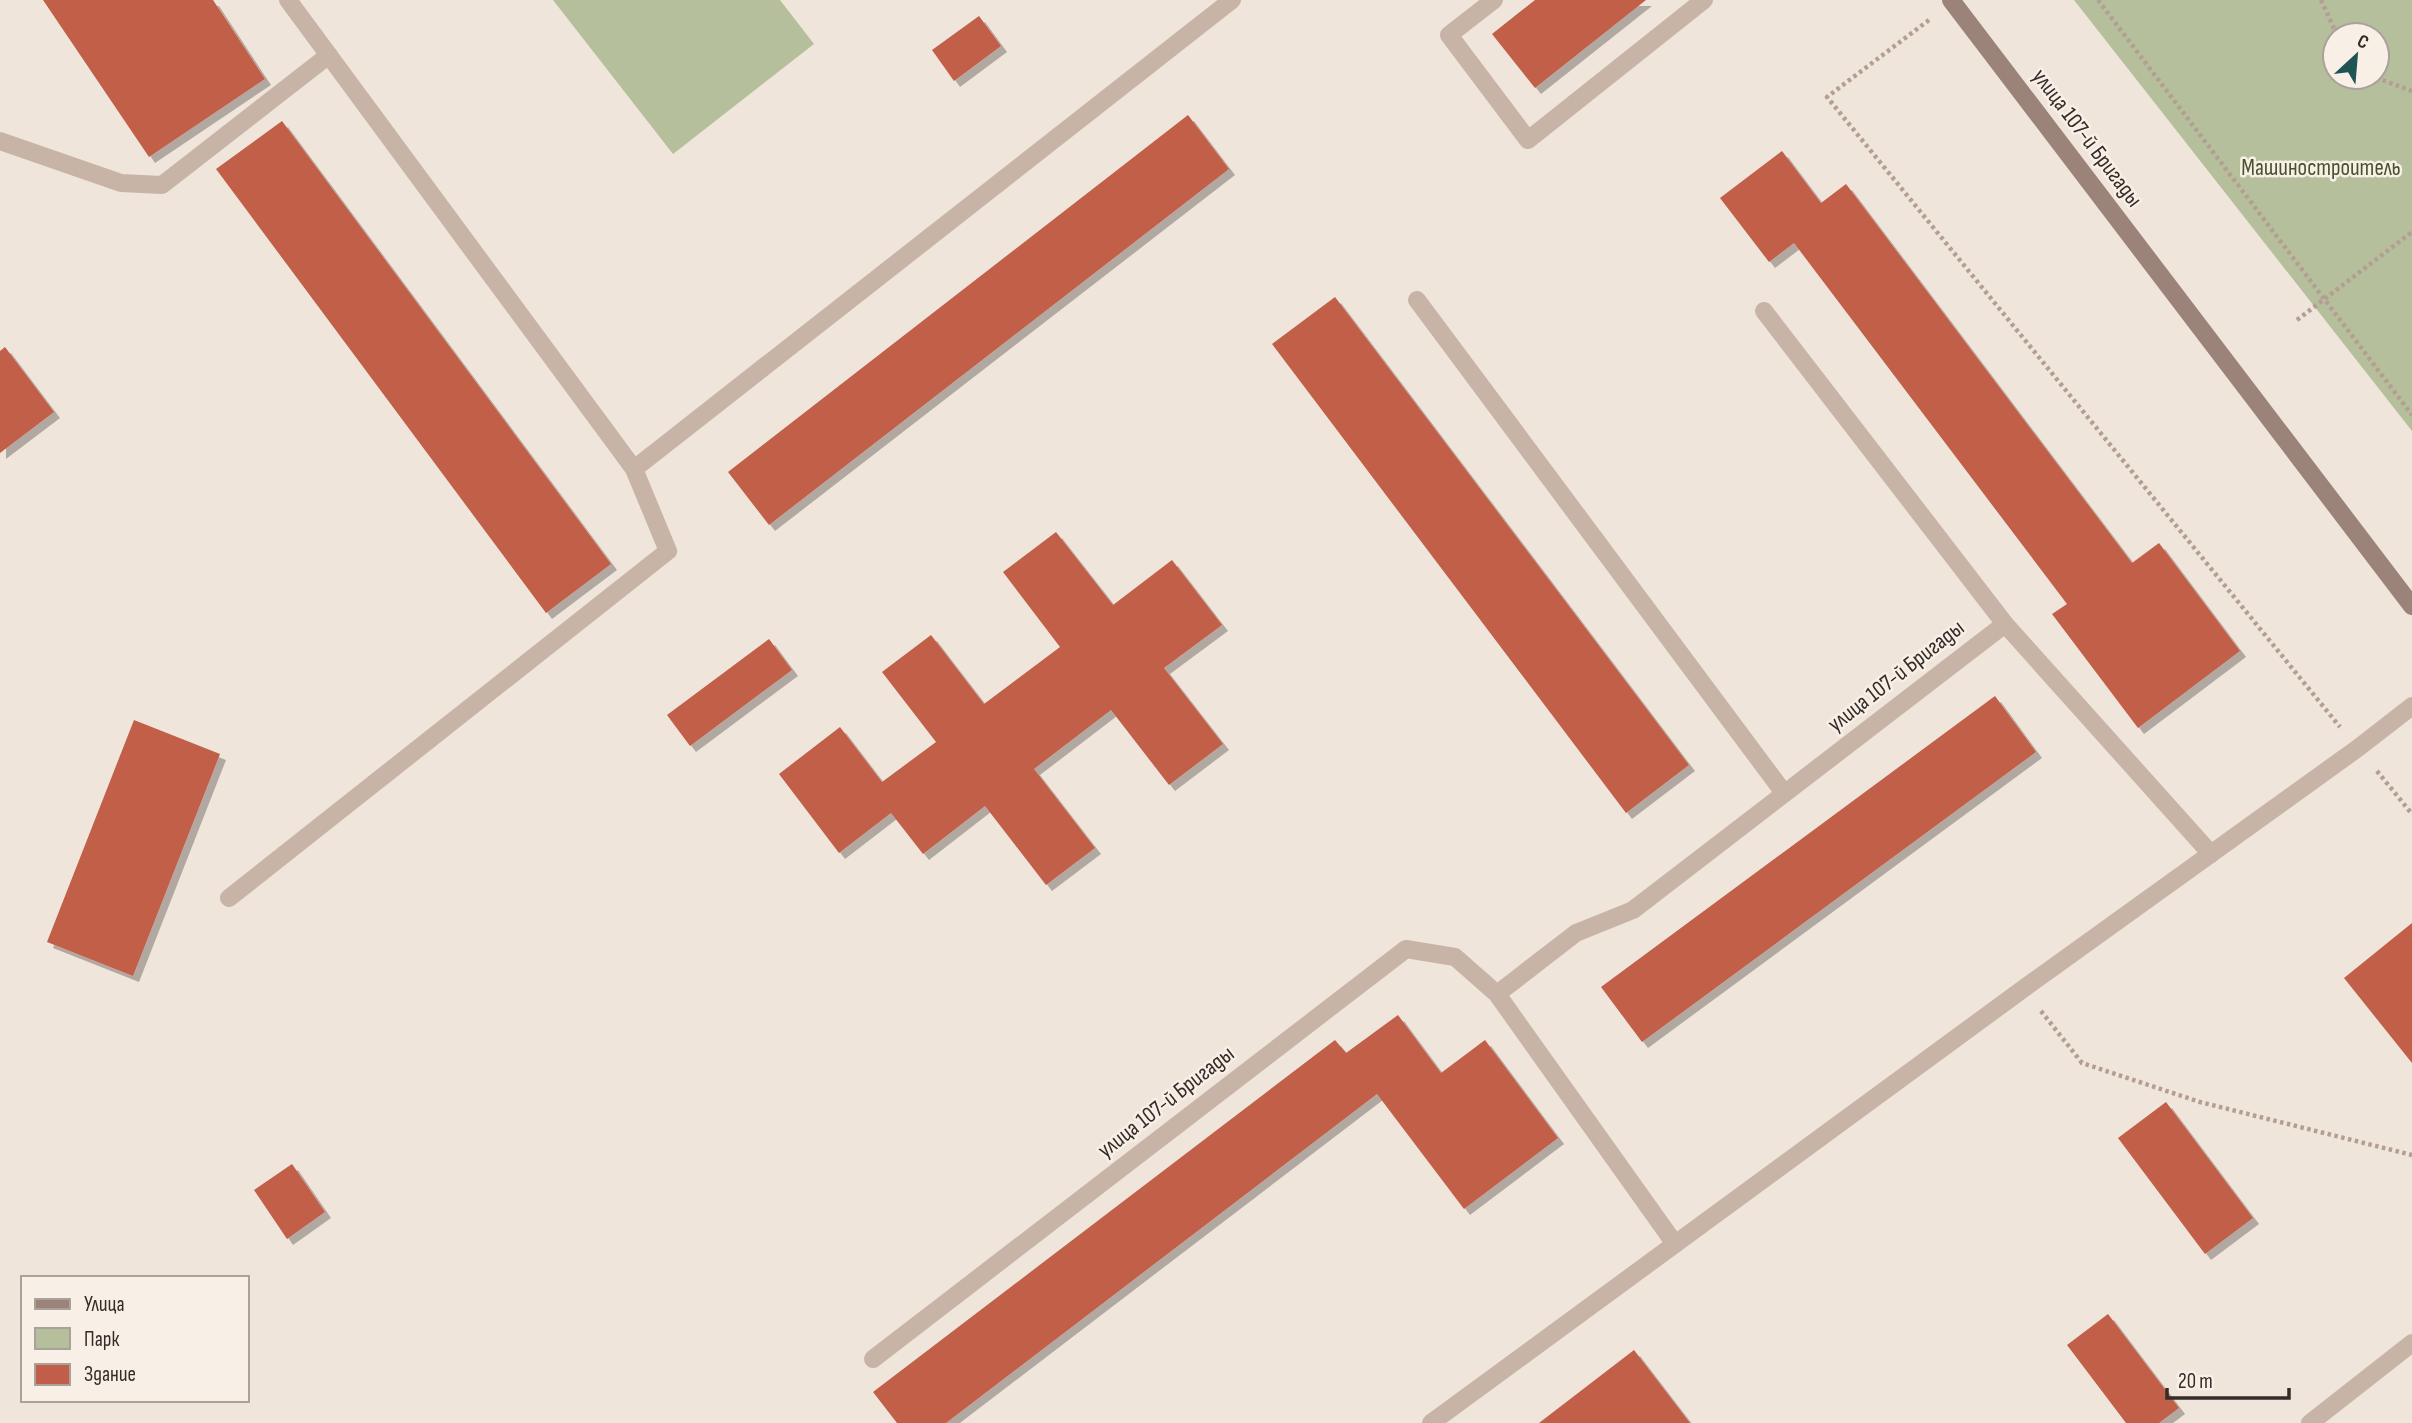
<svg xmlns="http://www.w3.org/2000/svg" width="2412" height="1423" viewBox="0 0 2412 1423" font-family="'Sofia Sans Condensed',sans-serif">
<defs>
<filter id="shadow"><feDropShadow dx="6" dy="6" stdDeviation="0" flood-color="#0004"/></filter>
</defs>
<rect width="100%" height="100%" fill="#f0e5db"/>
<!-- green -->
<path fill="#b5bf9c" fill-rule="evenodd" d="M553,0H780L814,44L673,154Z
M2074,0H2412V431ZM2335,35H2377V77H2335Z"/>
<!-- building -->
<path fill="#c15e49" filter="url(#shadow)" d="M43,0H213L265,79L149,157Z
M1535,0H1646L1535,88L1492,34Z
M979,16L1001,46L954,81L932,50Z
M1188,115L1229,169L769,525L728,472Z
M282,121L611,564L546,613L216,169Z
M1782,151L1821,203L1846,184L2132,563L2159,543L2240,651L2138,728L2052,614L2067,604L1794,243L1769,262L1720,198Z
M1335,297L1689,765L1626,813L1272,344Z
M5,347L54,412L0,453V351Z
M1056,532L1113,605L1172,560L1222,625L1164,668L1223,744L1169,785L1111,710L1034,769L1095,848L1046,885L985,806L923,854L891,813L839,853L779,774L840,727L882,782L936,742L882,672L931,635L984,704L1060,647L1003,572Z
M769,639L792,670L690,746L667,715Z
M1995,696L2036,752L1642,1042L1601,987Z
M134,720L220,754L133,976L47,942Z
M2412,923V1063L2344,978Z
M1398,1015L1441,1073L1485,1040L1558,1138L1464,1209L1377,1094L946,1423H897L873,1392L1335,1040L1346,1053Z
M2166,1102L2253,1218L2205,1254L2118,1138Z
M292,1164L325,1212L287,1239L254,1190Z
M2108,1314L2179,1408L2159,1423H2126L2067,1345Z
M1634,1350L1690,1423H1539Z"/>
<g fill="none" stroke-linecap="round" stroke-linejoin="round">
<!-- path -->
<path stroke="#b49e92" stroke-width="4.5" stroke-dasharray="3.5 3.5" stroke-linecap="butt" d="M2098,0L2412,415
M2321,0L2337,35
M1929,20L1827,97L2340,727
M2377,76L2382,80L2412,91
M2297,320L2412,232
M2377,771L2412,814
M2041,1011L2082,1063L2200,1102L2412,1155"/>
<!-- lane -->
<path stroke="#c8b4a7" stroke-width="18" d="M1494,0L1449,35L1528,140L1704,0
M0,141L121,183L162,185L329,55
M1417,300L1784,793
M634,469L1232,0
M2005,624L2211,854
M229,898L668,551L634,469L288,0
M1497,994L1576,933L1633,910L2005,624L1764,311
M873,1359L1406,949L1455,957L1497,994L1675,1244
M2310,1423L2412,1343"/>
<!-- street -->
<path stroke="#c8b4a7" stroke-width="18" d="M1431,1423L2023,989L2358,748L2412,706"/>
<!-- secondary -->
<path stroke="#9b8379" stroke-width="18" d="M1951,0L2412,606"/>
</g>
<g text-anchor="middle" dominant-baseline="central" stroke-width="5" stroke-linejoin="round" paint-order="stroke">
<!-- street labels -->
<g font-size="23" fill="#352b28" stroke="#f8efe7">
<text transform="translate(2087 138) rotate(53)">улица 107-й Бригады</text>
<text transform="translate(1896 676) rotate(-38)">улица 107-й Бригады</text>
<text transform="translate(1166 1102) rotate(-38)">улица 107-й Бригады</text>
</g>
<!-- park labels -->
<g font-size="23" fill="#47522c" stroke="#f8efe7">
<text x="2321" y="168">Машиностроитель</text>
</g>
</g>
<!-- legend -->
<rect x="21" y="1276" width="228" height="126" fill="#f8efe7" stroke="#aaa19b" stroke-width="2"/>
<rect x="35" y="1299" width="35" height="10" fill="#9b8379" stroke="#aaa19b" stroke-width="2"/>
<text x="84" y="1311" font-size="21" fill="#352b28">Улица</text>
<rect x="35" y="1328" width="35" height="21" fill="#b5bf9c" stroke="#aaa19b" stroke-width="2"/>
<text x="84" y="1346" font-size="21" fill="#352b28">Парк</text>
<rect x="35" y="1364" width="35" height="21" fill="#c15e49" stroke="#aaa19b" stroke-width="2"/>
<text x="84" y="1381" font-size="21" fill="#352b28">Здание</text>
<!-- north arrow -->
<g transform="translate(2356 56) rotate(26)"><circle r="33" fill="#f8efe7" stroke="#aaa19b" stroke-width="2"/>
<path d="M0-5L12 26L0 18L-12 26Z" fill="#1f5454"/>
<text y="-10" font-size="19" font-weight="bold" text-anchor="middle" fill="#352b28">С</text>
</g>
<!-- scale -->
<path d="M2167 1388v10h122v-10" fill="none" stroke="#352b28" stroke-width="3.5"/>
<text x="2178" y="1388" font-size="21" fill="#352b28" stroke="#f8efe7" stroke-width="5" paint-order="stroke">20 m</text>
</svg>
